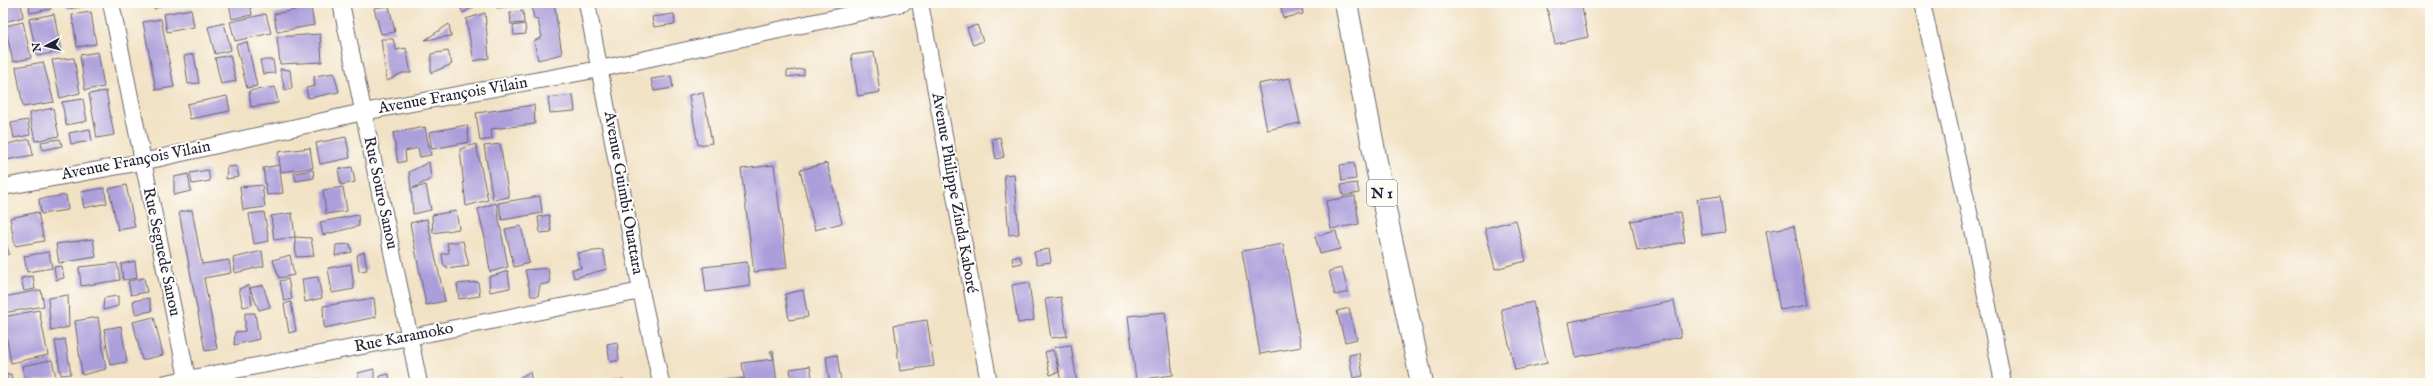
<svg xmlns="http://www.w3.org/2000/svg" width="2433" height="386" viewBox="0 0 2433 386" font-family="'IM FELL English',serif">
<rect width="100%" height="100%" fill="#fdfcf7"/>
<filter id="ink" filterUnits="userSpaceOnUse"><feTurbulence type="fractalNoise" baseFrequency=".025" numOctaves="2"/><feDisplacementMap in="SourceGraphic" scale="8" xChannelSelector="R" yChannelSelector="G"/><feConvolveMatrix kernelMatrix="1 2 1 2 8 2 1 2 1" color-interpolation-filters="sRGB"/></filter>
<filter id="wash" filterUnits="userSpaceOnUse"><feTurbulence type="fractalNoise" baseFrequency=".012" numOctaves="4" result="noise"/><feDisplacementMap in="SourceGraphic" scale="16" xChannelSelector="R" yChannelSelector="G"/><feGaussianBlur stdDeviation="0.9" result="paint"/><feColorMatrix in="noise" values="0 0 0 0 0 0 0 0 0 0 0 0 0 0 0 0 0 1.4 0 .05"/><feComposite in="paint" operator="in"/></filter>
<g filter="url(#wash)">
<rect width="100%" height="100%" fill="#f2e2c5"/>
<g id="blocks">
<!-- building -->
<path fill="#ac9eda" d="M3,3H21L23,17L4,22Z
M29,3H51V9L30,13Z
M66,3H90V5L67,9Z
M152,3H168L154,9Z
M229,3H250L252,15L232,19Z
M458,3H473L475,6L463,13Z
M497,3H522V5L497,8Z
M531,3H554L562,54L538,60L534,41L542,37L538,20L534,19Z
M1280,3H1301L1303,14L1283,18Z
M1546,3H1581L1588,37L1555,44Z
M1648,3H1662V4L1649,5Z
M389,6L395,32L381,34L374,8Z
M311,7L314,25L277,32L274,14Z
M191,9L194,27L167,32L164,14Z
M523,11L524,23L511,24L510,13Z
M91,12L96,44L77,47L72,15Z
M485,13L489,58L474,61L466,19Z
M54,14L61,51L37,56L29,19Z
M266,14L271,33L235,41L230,22Z
M674,14L675,24L654,27L652,17Z
M161,19L174,87L156,90L143,22Z
M23,22L31,58L13,62L5,26Z
M224,23L231,50L215,54L208,27Z
M449,24L451,36L425,40Z
M525,24L526,34L514,35L513,26Z
M977,25L983,41L973,45L967,28Z
M320,34L322,62L280,64L277,37Z
M381,39H393L396,50L406,48L411,73H402L387,81Z
M247,42L257,86L247,88L236,45Z
M448,51L452,64L431,73V54Z
M98,52L104,87L85,90L80,55Z
M874,52L880,92L858,96L851,55Z
M194,54L199,83L188,84L184,56Z
M230,55L236,81L221,84L215,58Z
M74,58L80,93L60,98L52,60Z
M260,60H273L275,73L263,74Z
M43,62L54,102L23,107L16,67Z
M280,69L290,70L292,88L285,90Z
M804,69V75L787,77V71Z
M334,73L339,92L308,98L306,88L315,86L314,76Z
M671,76L673,88L654,91L651,79Z
M1290,78L1300,123L1267,130L1258,84Z
M275,87L278,103L251,107L249,91Z
M106,91L114,135L97,138L89,94Z
M703,92L712,143L698,145L689,95Z
M573,95L575,111L550,113L548,98Z
M227,96L230,111L190,119L187,104Z
M83,99L87,121L66,125L62,102Z
M534,105L535,124L491,129L492,139L480,141L476,113Z
M53,108L59,136L35,141L29,113Z
M28,120L30,135L14,138L11,123Z
M467,125L469,142L432,149L429,132Z
M425,127L431,155L420,157L418,148L405,151L406,161L398,163L393,133Z
M90,129L92,141L71,144L69,133Z
M346,137L350,158L320,164L316,143Z
M1000,137L1004,157L996,159L992,139Z
M30,139L33,155L6,160L3,145Z
M60,139L62,146L43,150L41,142Z
M476,144L488,200L466,206L460,149Z
M500,144L509,197L493,200L484,146Z
M310,148L313,168L281,172L278,152Z
M429,162L431,179L411,189L409,172Z
M827,163L842,223L815,230L800,170Z
M1354,163L1356,179L1342,181L1340,165Z
M279,165L283,193L267,195L263,168Z
M774,165L787,268L754,272L741,169Z
M236,166L239,177L226,179L227,167Z
M352,167L355,182L341,185L338,169Z
M208,170L210,181L192,184L190,173Z
M313,170L314,178L296,181L294,173Z
M188,174L191,191L174,195V177Z
M1014,174L1019,234L1009,235L1004,175Z
M1357,183L1359,193L1343,196L1341,185Z
M126,185L135,227L118,230L109,189Z
M262,185L265,207L243,210L240,187Z
M426,185L431,210L413,214L411,189Z
M343,187L347,211L326,214L323,190Z
M104,188L107,203L84,208L81,192Z
M66,195L68,210L41,214L39,199Z
M540,196L542,213L502,220L498,203Z
M1355,196L1359,224L1331,229L1326,201Z
M1720,196L1725,232L1702,235L1697,199Z
M496,203L508,267L490,272L485,238L478,209Z
M192,210L202,264L229,260L231,273L204,278L217,349L205,351L179,212Z
M456,211L459,229L433,233L432,215Z
M38,212L44,241L15,246L10,218Z
M264,212L269,241L254,244L249,214Z
M1680,212L1685,242L1637,251L1631,221Z
M292,213L295,237L274,240L271,216Z
M358,215L359,226L323,235L320,222Z
M549,215L551,232L540,233L538,217Z
M427,219L445,301L426,305L410,223Z
M1516,220L1526,261L1495,269L1485,228Z
M521,226L529,263L514,267L505,229Z
M1794,226L1808,305L1780,310L1766,231Z
M1336,231L1340,249L1320,254L1315,236Z
M5,237L9,254L3,256V238Z
M295,237L311,238L314,256L296,257Z
M93,239L96,257L59,263L56,244Z
M463,241L469,266L447,269V266H444L442,254L449,253L447,243Z
M350,244L352,252L335,256L336,245Z
M1283,244L1301,347L1260,354L1242,251Z
M1049,249L1051,262L1037,264L1034,252Z
M603,250L607,269L574,278L572,269L581,268L577,253Z
M262,251L264,266L235,273L233,258Z
M49,252L52,268L27,272L24,256Z
M364,252L367,270L359,271L357,255Z
M290,255L294,275L279,278L273,260Z
M1020,256L1022,263L1013,265L1012,258Z
M135,261L137,278L123,280L121,264Z
M747,262L750,286L706,292L703,267Z
M117,263L120,280L81,286L79,267Z
M351,264L354,289L332,293L328,268Z
M62,266L64,278L56,280L54,267Z
M548,268L550,283L540,285L538,296H531L525,270Z
M1342,268L1348,292L1335,295L1329,271Z
M508,271L510,288L490,292L489,277Z
M33,276L35,289L24,291L21,278Z
M318,277L322,298L305,302L302,279Z
M144,278L147,292L131,295L128,281Z
M288,279L292,299L284,301L280,281Z
M478,282L480,296L459,299L457,284Z
M1029,282L1034,320L1018,323L1012,285Z
M249,285L252,305L243,307L239,289Z
M263,285L270,307L259,310L250,288Z
M41,290L44,306L3,313V297Z
M803,290L808,317L789,320L785,294Z
M68,295L69,327L51,331L48,298Z
M118,296V306L103,310L104,298Z
M1061,297L1067,336L1051,338L1045,299Z
M149,298L152,311L135,314L133,301Z
M374,298L376,317L324,328L323,306Z
M1674,301L1681,337L1576,357L1569,322Z
M291,302L296,331L289,333L284,304Z
M1533,302L1547,363L1515,370L1501,309Z
M1349,308L1357,339L1345,342L1337,311Z
M39,310L48,355L11,363L3,317Z
M1165,312L1173,375L1136,380L1128,316Z
M245,313H255L259,339L234,345L235,332L245,331Z
M98,317L106,369L82,375L75,321Z
M154,317L163,355L142,360L133,322Z
M927,320L934,366L900,371L894,325Z
M121,326L127,362L110,365L104,329Z
M65,339L71,374L61,375L55,341Z
M617,342L619,360L610,362L607,344Z
M1071,345L1077,383H1061L1055,347Z
M1053,350L1059,372L1050,375L1045,352Z
M770,351H773L777,383H745L742,363L774,359Z
M1359,353L1363,376L1353,378L1349,355Z
M837,355L841,382L830,383L826,357Z
M52,360L56,377L26,383L22,366Z
M810,366L813,383H792L790,369Z
M374,369V382L358,383V373Z
M530,372L532,383H520L519,378Z
M11,374L13,383H3V375Z
M389,374L390,383H381L380,376Z
M743,378L744,383H727L726,381Z
M320,379L321,383H305L304,380Z
M624,380V383H606V382Z"/>
</g>
</g>
<g filter="url(#ink)">
<use href="#blocks" fill-opacity="0" stroke="#6b656b" stroke-width="1"/>
<g fill="none" stroke-linecap="round" stroke-linejoin="round">
<defs>
<path id="minor" d="M111,3L188,383
M341,3L419,383
M587,3L641,291L661,383
M920,3L989,383
M1922,3L1975,239L2003,383
M3,187L142,162L363,112L600,69L903,3
M166,383L410,337L641,291"/>
<path id="trunk" d="M1346,3L1388,225L1422,383"/>
</defs>
<!-- minor casing -->
<use href="#minor" stroke="#6b656b" stroke-width="18"/>
<!-- trunk casing -->
<use href="#trunk" stroke="#6b656b" stroke-width="24"/>
<!-- minor -->
<use href="#minor" stroke="#fff" stroke-width="16"/>
<!-- trunk -->
<use href="#trunk" stroke="#fff" stroke-width="22"/>
</g>
</g>
<g text-anchor="middle" dominant-baseline="central" stroke-width="4" stroke-linejoin="round" paint-order="stroke">
<!-- shield labels -->
<rect fill="#fdfcf7" stroke="#646373" stroke-width="1" x="1367" y="180" width="30" height="26" rx="3"/>
<g font-size="15" font-weight="bold" fill="#22223b">
<text x="1382" y="193">N 1</text>
</g>
<!-- street labels -->
<g font-size="16" fill="#22223b" stroke="#fdfcf7">
<text transform="translate(453 96) rotate(-10)">Avenue François Vilain</text>
<text transform="translate(136 161) rotate(-11)">Avenue François Vilain</text>
<text transform="translate(380 193) rotate(78)">Rue Souro Sanou</text>
<text transform="translate(623 193) rotate(80)">Avenue Guimbi Ouattara</text>
<text transform="translate(954 193) rotate(80)">Avenue Philippe Zinda Kaboré</text>
<text transform="translate(161 252) rotate(78)">Rue Seguede Sanou</text>
<text transform="translate(404 338) rotate(-11)">Rue Karamoko</text>
</g>
</g>
<!-- margin -->
<rect width="2433" height="386" fill="none" stroke="#fdfcf7" stroke-width="16"/>
<!-- north arrow -->
<g transform="translate(46 46) rotate(263)" stroke="#fdfcf7" stroke-width="3" paint-order="stroke">
<path d="M0-3L7 15L0 10L-7 15Z" fill="#22223b"/>
<text y="-6" font-size="11" font-weight="bold" text-anchor="middle" fill="#22223b">N</text>
</g>
</svg>
